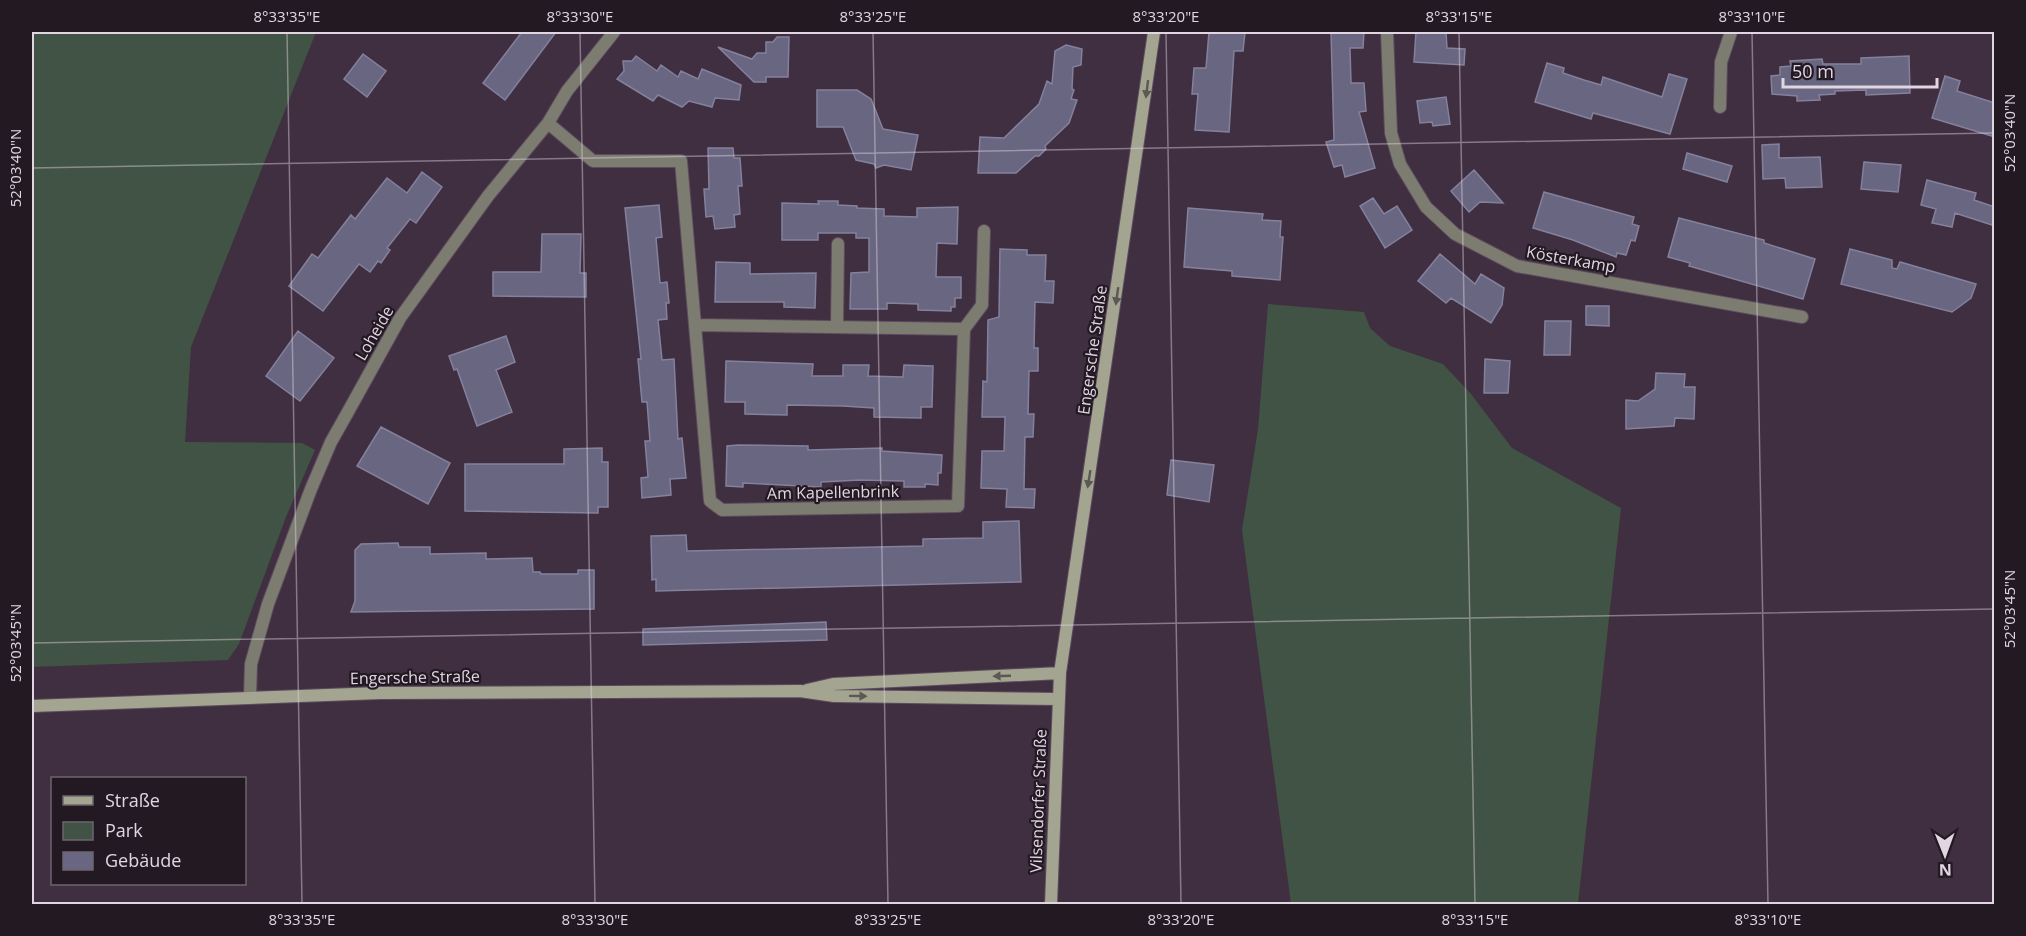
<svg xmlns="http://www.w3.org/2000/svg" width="2026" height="936" viewBox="0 0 2026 936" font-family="'Open Sans',sans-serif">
<rect width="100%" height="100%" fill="#402e41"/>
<!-- green -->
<path fill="#415344" d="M32,32H316L191,347L185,442L302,443L315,450L286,517L239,644L228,660L32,667Z
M1268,304L1364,312L1370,328L1390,346L1443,364L1471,394L1512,448L1621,508L1578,904H1291L1242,530L1258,429Z"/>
<!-- building -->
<path fill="#696681" stroke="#84819d" stroke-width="1.5" d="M522,32H556L505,100L483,83Z
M1209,32H1245L1243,51H1234L1229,132L1195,130L1198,94H1192L1194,68H1206Z
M1331,32H1364L1363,48H1350L1351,83H1364L1366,111L1359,112L1375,168L1345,177L1342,165L1334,167L1326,142L1334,140Z
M1416,32H1446L1447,48L1465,49L1464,65L1414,62Z
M777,37H789L788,77H766V82H754L718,47L752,59L757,53H766V42H773Z
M1066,45L1082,49L1081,65L1073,67L1072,89L1074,90L1071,99L1077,100L1069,123L1045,146L1046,149L1039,156H1035L1016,173H978L980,137L1004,138L1039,104L1047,81L1052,84L1055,51Z
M363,54L386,71L367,97L344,79Z
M636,56L657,71L661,65L678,77L681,71L698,79L702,69L741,85L739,100L715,98L712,107L689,101L682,107L658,95L653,101L617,79L624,71L623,61H632Z
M1909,56L1910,93L1866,95V90L1835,91V94L1819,95L1820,100L1797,101V96L1772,94L1771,76L1780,75V67L1791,66L1790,61L1822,59L1823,64H1861V58Z
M1547,63L1564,68L1563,73L1584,80L1601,85L1603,77L1662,97L1669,74L1687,79L1670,134L1593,113L1591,119L1535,102Z
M1945,76L1960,81L1957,91L1995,103V137L1932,118Z
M817,90H857L871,99L883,129L918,135L911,170L884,165L876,168L874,164L856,160L843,127H817Z
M1446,97L1450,124L1433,126L1432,122L1420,123L1417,101Z
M1779,144V158L1820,157L1822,187L1786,188L1785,178L1763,179L1762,145Z
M708,148H733L734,158H740L742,186H738L740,214L734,215L735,227L715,229L713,216L706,217L704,189H709Z
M1687,153L1732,166L1727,182L1683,169Z
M1864,162L1901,165L1898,192L1861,189Z
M1474,170L1503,203L1480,202L1469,212L1451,191Z
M422,172L442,187L416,223L410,219L387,248L390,250L381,263L378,261L370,272L359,264L323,311L289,286L312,254L318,258L351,215L355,219L387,178L407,193Z
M1927,180L1976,193L1974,200L1995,207V226L1955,213L1952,227L1932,223L1936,209L1921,205Z
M1544,192L1634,217L1632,224L1639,226L1635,241L1631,240L1626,255L1617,253L1616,257L1573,240L1533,228Z
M1373,198L1384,214L1397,206L1412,230L1385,248L1360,206Z
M818,201H838V205L857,206V208L884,209V216L917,217V208L958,207L957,244L937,243L936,277H961V298H955V307H951V311L918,310V304L887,303V309H850L851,273L869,272V238H856V233H818V240H782V203L819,204Z
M659,205L662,237L656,238L660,283L667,282L669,303H666L667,319L658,320L662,360L674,359L678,439L682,438L686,478L670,479L671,495L642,498L641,478L648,477L645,441H650L647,402H642L638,359H641L625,208Z
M1188,208L1263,214L1262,220L1281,221L1280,237H1283L1280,280L1232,276V271L1184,267Z
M1679,218L1764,240V243L1815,259L1803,299L1689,266L1690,263L1668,257Z
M542,234H581L580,273H586V297L493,296V272H541Z
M1000,249L1027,250V255H1046L1045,281H1054L1053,303L1035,302L1034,348H1038V371H1029L1028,414H1034L1033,437H1025L1024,489H1035L1034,508L1006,507L1007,489L981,488L982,451H1004L1005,417H982L983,381L987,382L988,320L999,317Z
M1850,249L1892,260V268L1897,269L1900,262L1976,284L1971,298L1952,312L1841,284Z
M1440,254L1475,284L1481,274L1504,288L1502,305L1491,323L1451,298L1446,303L1418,281Z
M716,262L750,263V274L816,273L815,308L784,307V302H715Z
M1586,306H1609V326L1586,325Z
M1545,321H1571L1570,355H1544Z
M298,331L334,358L300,401L266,376Z
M506,336L515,362L496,370L512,412L477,426L457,369L454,370L449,356Z
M1485,359L1510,361L1508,393H1484Z
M726,361L813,364L812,376H843V365H869L868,376L903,377L904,365L933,366L932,407H921V418L874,417V408L843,406L787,405V415L745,414V402H725Z
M1656,373L1685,374L1684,387H1695L1694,419L1675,418L1674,426L1626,429V400L1638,401L1655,389Z
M381,427L450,463L428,504L357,466Z
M738,445L808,446V450L882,448V451L942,455L941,473H938V485L925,484V487H904V481L860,480L821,482V487L743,483V487L726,486L727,446Z
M602,448V462H608V507H598V513L465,511V464H564V449Z
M1171,460L1214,465L1209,502L1167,495Z
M1019,521L1021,582L656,591V579L652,580L651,536L686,535L687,551L923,546V539L983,538V522Z
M398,543L399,547H430V554L486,553V559L532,558L533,572H540L541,574H578V570H594V609L351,612L355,601V550L361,544Z
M826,622L827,640L643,645V629Z"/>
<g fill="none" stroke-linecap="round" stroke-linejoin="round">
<defs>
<path id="minor" d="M1387,32L1391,133L1400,164L1426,207L1455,234L1517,266L1802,317
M1720,107L1721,62L1731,32
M548,123L593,161H681L710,501L722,510L958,506L964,329L695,325
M837,327L838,244
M964,329L982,305L984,231
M250,696L251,664L268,604L311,489L331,442L349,410L400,318L488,196L548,123L567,91L614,32"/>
<path id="secondary" d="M807,690L833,684L1060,673
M32,706L380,693L800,691L834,696L1058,699
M1051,904L1060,673L1154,32"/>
</defs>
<!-- minor casing -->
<use href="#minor" stroke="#5d4c5e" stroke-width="14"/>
<!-- secondary casing -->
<use href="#secondary" stroke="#5d4c5e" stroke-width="14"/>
<!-- minor -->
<use href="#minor" stroke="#7c7d70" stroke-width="12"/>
<!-- secondary -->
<use href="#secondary" stroke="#a3a591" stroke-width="12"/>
</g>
<!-- one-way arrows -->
<defs><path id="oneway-solid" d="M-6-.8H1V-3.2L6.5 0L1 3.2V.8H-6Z" transform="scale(1.5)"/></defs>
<g fill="#5c5854">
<use href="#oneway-solid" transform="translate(1147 89) rotate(97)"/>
<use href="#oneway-solid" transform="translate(1117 296) rotate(98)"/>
<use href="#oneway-solid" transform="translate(1089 479) rotate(99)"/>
<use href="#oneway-solid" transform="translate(1002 676) rotate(178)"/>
<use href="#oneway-solid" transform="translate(858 696) rotate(1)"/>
</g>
<!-- ticks -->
<path fill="none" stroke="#e1d5e2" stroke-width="1.5" stroke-opacity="0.45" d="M287,32L302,904M580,32L595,904M873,32L888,904M1166,32L1181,904M1459,32L1475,904M1752,32L1768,904M32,168L1994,133M32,643L1994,609"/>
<g text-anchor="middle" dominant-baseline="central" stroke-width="4.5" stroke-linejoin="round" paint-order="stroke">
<!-- street labels -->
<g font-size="16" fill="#e1d5e2" stroke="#221922">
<text transform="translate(1571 259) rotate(10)">Kösterkamp</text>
<text transform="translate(374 333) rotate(-60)">Loheide</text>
<text transform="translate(1092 350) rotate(-82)">Engersche Straße</text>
<text transform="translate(833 492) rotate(-1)">Am Kapellenbrink</text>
<text transform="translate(415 677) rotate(-1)">Engersche Straße</text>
<text transform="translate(1038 801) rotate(-88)">Vilsendorfer Straße</text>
</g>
</g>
<!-- border -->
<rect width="2026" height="936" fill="none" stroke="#221922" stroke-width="66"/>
<!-- legend -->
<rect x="51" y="777" width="195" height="108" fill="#221922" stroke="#6e646f" stroke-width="1.5"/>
<rect x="63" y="796" width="30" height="9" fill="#a3a591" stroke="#6e646f" stroke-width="1.5"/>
<text x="105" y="807" font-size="18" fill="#e1d5e2">Straße</text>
<rect x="63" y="822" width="30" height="18" fill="#415344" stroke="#6e646f" stroke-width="1.5"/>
<text x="105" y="837" font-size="18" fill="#e1d5e2">Park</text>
<rect x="63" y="852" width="30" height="18" fill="#696681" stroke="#6e646f" stroke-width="1.5"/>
<text x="105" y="867" font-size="18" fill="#e1d5e2">Gebäude</text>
<!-- north arrow -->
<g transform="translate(1945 855) rotate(179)" stroke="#221922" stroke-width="4.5" paint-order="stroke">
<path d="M0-4.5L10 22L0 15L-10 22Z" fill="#e1d5e2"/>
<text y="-9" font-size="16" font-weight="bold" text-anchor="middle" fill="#e1d5e2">N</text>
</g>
<!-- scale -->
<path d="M1783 78v9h154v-9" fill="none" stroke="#e1d5e2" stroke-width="3"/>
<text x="1792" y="78" font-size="18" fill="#e1d5e2" stroke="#221922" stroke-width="4.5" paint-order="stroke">50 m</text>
<rect x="33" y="33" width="1960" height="870" fill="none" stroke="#e1d5e2" stroke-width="2"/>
<g font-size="15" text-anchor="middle" fill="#e1d5e2">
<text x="287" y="22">8°33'35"E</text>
<text x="580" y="22">8°33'30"E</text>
<text x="873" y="22">8°33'25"E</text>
<text x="1166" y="22">8°33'20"E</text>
<text x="1459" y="22">8°33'15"E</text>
<text x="1752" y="22">8°33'10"E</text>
<text transform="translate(2010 133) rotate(-90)" y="5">52°03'40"N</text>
<text transform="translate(16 168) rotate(-90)" y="5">52°03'40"N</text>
<text transform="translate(2010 609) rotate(-90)" y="5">52°03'45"N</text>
<text transform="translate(16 643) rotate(-90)" y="5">52°03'45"N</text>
<text x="302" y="925">8°33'35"E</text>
<text x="595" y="925">8°33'30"E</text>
<text x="888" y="925">8°33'25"E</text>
<text x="1181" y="925">8°33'20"E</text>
<text x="1475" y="925">8°33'15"E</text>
<text x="1768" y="925">8°33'10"E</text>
</g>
</svg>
